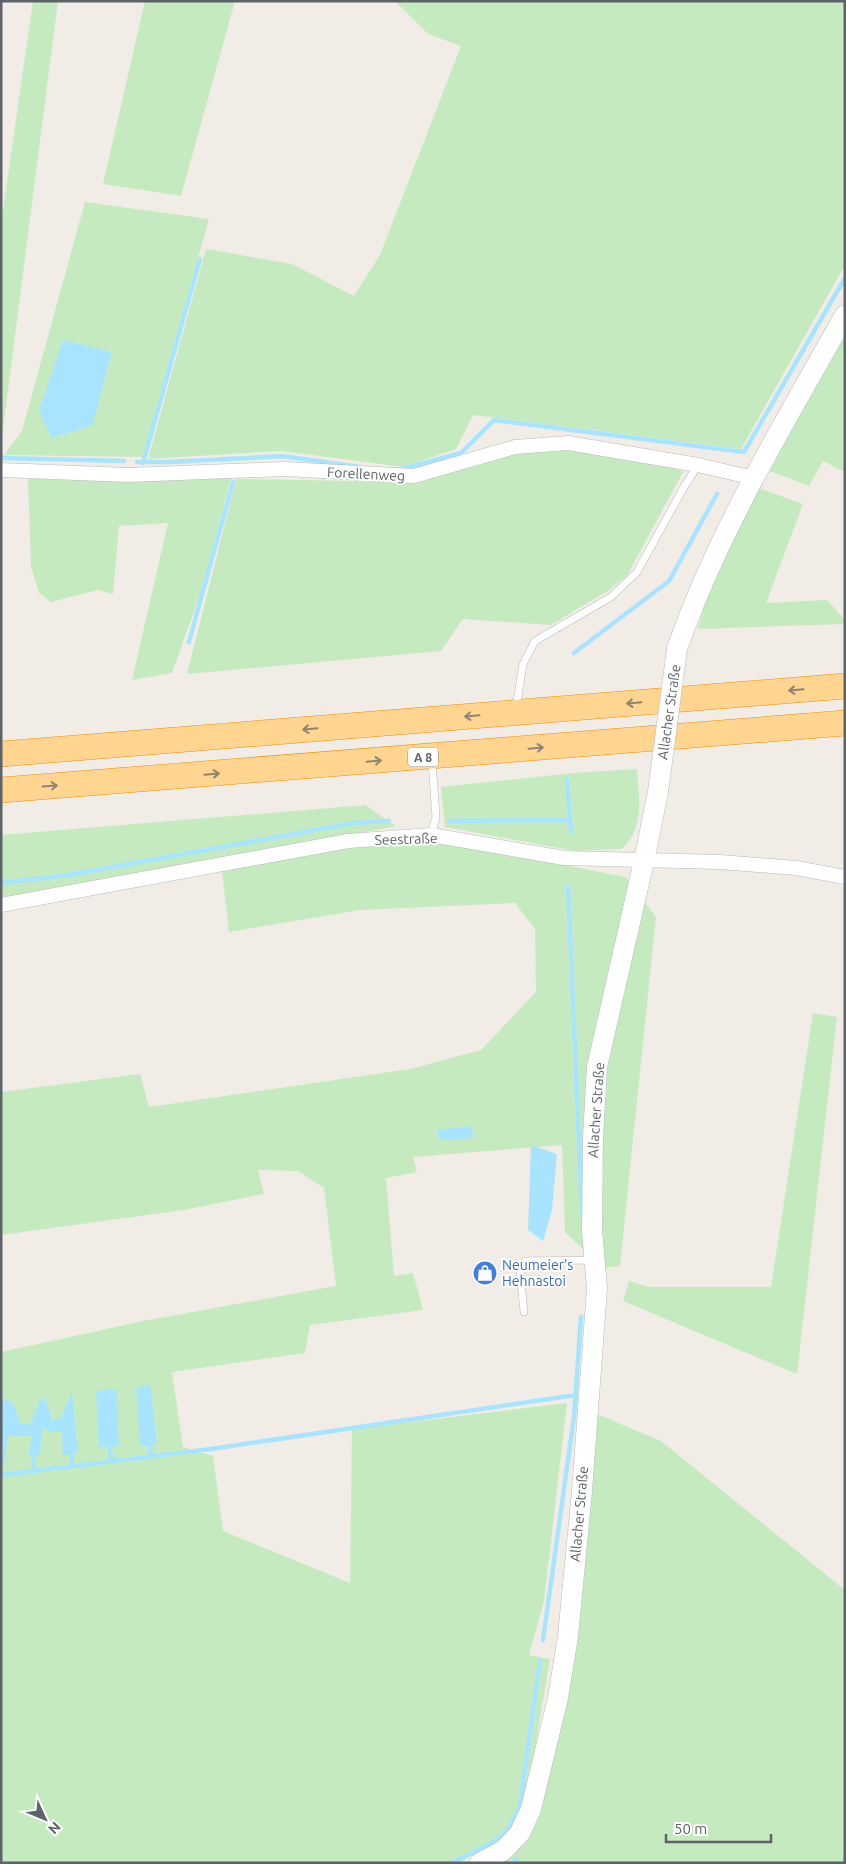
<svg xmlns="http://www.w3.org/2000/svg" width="846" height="1864" viewBox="0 0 846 1864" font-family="Ubuntu,sans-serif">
<rect width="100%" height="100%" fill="#f1ede6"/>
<!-- green -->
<path fill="#c6eac0" d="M33,1H58L1,445V224Z
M145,1H235L181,196L103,184Z
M395,1H845V265L741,449L473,415L456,449L403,467L281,451L148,459L206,249L292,264L354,296L380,255L461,46L428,34Z
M85,202L209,219L143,457L4,455L22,431Z
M845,331V472L823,461L809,486L770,471Z
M564,449L663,462L683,472L628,574L609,590L551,625L463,619L441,651L187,674L236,479L418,482L515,451Z
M231,478L202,589L172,673L132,680L168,523L119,526L113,594L98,590L51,602L39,593L31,567L28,479Z
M756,487L803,504L766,603L827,600L845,620V624L698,629L706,597Z
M637,769C639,799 645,826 622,849L575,851L445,827L441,787L573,773Z
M365,805L396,826L61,890L1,898V835Z
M428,839L626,877L656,917L620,1266L603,1268L565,1232L562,1145L413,1157L417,1172L386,1178L394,1276L413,1273L423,1310L310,1325L305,1353L172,1372L183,1447L213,1456L223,1531L350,1583L352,1429L567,1403L544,1601L529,1655L550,1659L525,1809L502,1841L458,1863H1V1352L143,1321L336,1286L324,1188L298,1171L258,1170L264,1194L184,1210L1,1235V1092L140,1074L149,1107L410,1069L481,1050L536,992L535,929L515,903L360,910L229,932L222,871L348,846Z
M813,1013L837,1017L797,1374L623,1301L629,1281L649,1287H771Z
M592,1412L661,1441L845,1590V1863H497L533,1822Z"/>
<!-- water -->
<path fill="#a8e4ff" d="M63,340L112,352L92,426L51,438L39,410Z
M471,1126L474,1138L439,1140L437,1130Z
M531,1145L557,1154L552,1210L543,1241L528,1230Z
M150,1385L157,1443L140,1446L136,1388Z
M116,1389L119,1446L99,1447L96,1391Z
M72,1391L78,1453L63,1456L62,1432L42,1430L40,1455H28L32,1436H8L4,1465H1V1400L12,1401L20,1423L30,1425L39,1402L45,1397L52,1420L61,1418Z"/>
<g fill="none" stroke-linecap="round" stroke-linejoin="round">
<!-- stream -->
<path stroke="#a8e4ff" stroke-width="4.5" d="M1,458L124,461
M137,462H169L282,456L360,467
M143,463L200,259
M398,470L461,453L494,420L744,452L845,278
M189,642L233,482
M574,653L669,581L717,494
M567,780L571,832
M449,821L570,820
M1,883L69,875L354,823L389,821
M568,886L582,1214
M150,1444L151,1456
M110,1446L111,1461
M33,1455L34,1471
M71,1455L72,1466
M1,1475L211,1449L576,1395
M543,1640L574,1417L581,1317
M515,1859L518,1863
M451,1863L488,1845L507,1831L520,1806L540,1661"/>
<defs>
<path id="lane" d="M516,709L523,664L535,641L611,597L637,572L684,487L698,465
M431,835L436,817L432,761
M524,1312L520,1273L525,1261L594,1260"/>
<path id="street" d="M1,470L128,475L285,469L414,476L515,447L568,443L698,465L754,478
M1,905L348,841L431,835L564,858L720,862L796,868L845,877"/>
<path id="secondary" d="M677,649C718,531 784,424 845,315
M480,1863L504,1850L520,1833L531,1809L558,1698L568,1636L582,1491L597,1288L592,1230L593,1137L597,1067L644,861L658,792"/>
<path id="highway" d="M1,754L845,686
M1,790L845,723"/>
</defs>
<!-- lane casing -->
<use href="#lane" stroke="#b6babe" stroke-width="8"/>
<!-- street casing -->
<use href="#street" stroke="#b6babe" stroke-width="15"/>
<!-- secondary casing -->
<use href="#secondary" stroke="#b7bcc1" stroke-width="21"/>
<!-- highway casing -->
<use href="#highway" stroke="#f78b00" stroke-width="26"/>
<!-- lane -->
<use href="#lane" stroke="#fff" stroke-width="7"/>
<!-- street -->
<use href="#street" stroke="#fff" stroke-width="14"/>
<!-- secondary -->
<use href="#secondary" stroke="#fff" stroke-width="20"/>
<!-- highway -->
<use href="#highway" stroke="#ffd58f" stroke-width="25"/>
<defs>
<path id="secondary-bridge" d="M658,792L677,649"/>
</defs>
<!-- secondary-bridge casing -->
<use href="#secondary-bridge" stroke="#b7bcc1" stroke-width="21" stroke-linecap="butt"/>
<!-- secondary-bridge -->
<use href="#secondary-bridge" stroke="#fff" stroke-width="20"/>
</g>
<!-- one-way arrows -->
<defs><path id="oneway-shaft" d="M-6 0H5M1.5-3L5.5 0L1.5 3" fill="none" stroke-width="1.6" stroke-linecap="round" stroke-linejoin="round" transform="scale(1.25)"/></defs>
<g stroke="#8e8574">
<use href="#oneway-shaft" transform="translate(796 690) rotate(175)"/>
<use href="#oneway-shaft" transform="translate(634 703) rotate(175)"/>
<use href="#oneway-shaft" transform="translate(472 716) rotate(175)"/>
<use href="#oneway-shaft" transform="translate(310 729) rotate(175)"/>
<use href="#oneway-shaft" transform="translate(536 748) rotate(-5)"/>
<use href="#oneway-shaft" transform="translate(374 761) rotate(-5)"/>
<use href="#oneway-shaft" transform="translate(212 774) rotate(-5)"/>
<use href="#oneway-shaft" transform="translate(50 786) rotate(-4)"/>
</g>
<!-- icons -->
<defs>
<symbol id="shop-disc" viewBox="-11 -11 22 22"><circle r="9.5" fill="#3f7fe0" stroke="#fff"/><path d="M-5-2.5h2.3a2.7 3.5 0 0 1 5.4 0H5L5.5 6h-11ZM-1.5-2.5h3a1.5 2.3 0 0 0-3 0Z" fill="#fff"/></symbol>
</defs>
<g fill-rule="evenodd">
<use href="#shop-disc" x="471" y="1259" width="28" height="28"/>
</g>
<g text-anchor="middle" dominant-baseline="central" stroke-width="4" stroke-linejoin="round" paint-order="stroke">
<!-- shield labels -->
<rect fill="#fff" stroke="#8e9295" stroke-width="1" x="408" y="747.5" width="30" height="19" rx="4"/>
<g font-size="12" font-weight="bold" fill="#5d6368">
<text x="423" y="757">A 8</text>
</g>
<!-- street labels -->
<g font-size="14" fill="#5d6368" stroke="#fff">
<text transform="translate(366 474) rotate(3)">Forellenweg</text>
<text transform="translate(669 712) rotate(-82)">Allacher Straße</text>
<text transform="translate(406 839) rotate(-2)">Seestraße</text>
<text transform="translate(596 1110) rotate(-86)">Allacher Straße</text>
<text transform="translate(579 1514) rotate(-85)">Allacher Straße</text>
</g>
<!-- shop labels -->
<g font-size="14" fill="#366cbe" stroke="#fff" text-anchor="start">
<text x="502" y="1265">Neumeier's<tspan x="502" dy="16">Hehnastoi</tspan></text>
</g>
</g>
<!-- border -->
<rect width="846" height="1864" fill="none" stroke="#5d6368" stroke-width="5"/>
<!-- north arrow -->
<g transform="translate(45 1819) rotate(134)" stroke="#ffffff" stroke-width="4" paint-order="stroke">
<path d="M0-4L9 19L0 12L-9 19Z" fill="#5d6368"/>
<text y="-8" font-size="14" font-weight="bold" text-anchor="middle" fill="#5d6368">N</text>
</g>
<!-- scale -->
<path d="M666 1834v8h105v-8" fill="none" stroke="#5d6368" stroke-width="2.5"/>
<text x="674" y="1834" font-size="15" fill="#5d6368" stroke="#ffffff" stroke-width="4" paint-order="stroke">50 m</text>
</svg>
